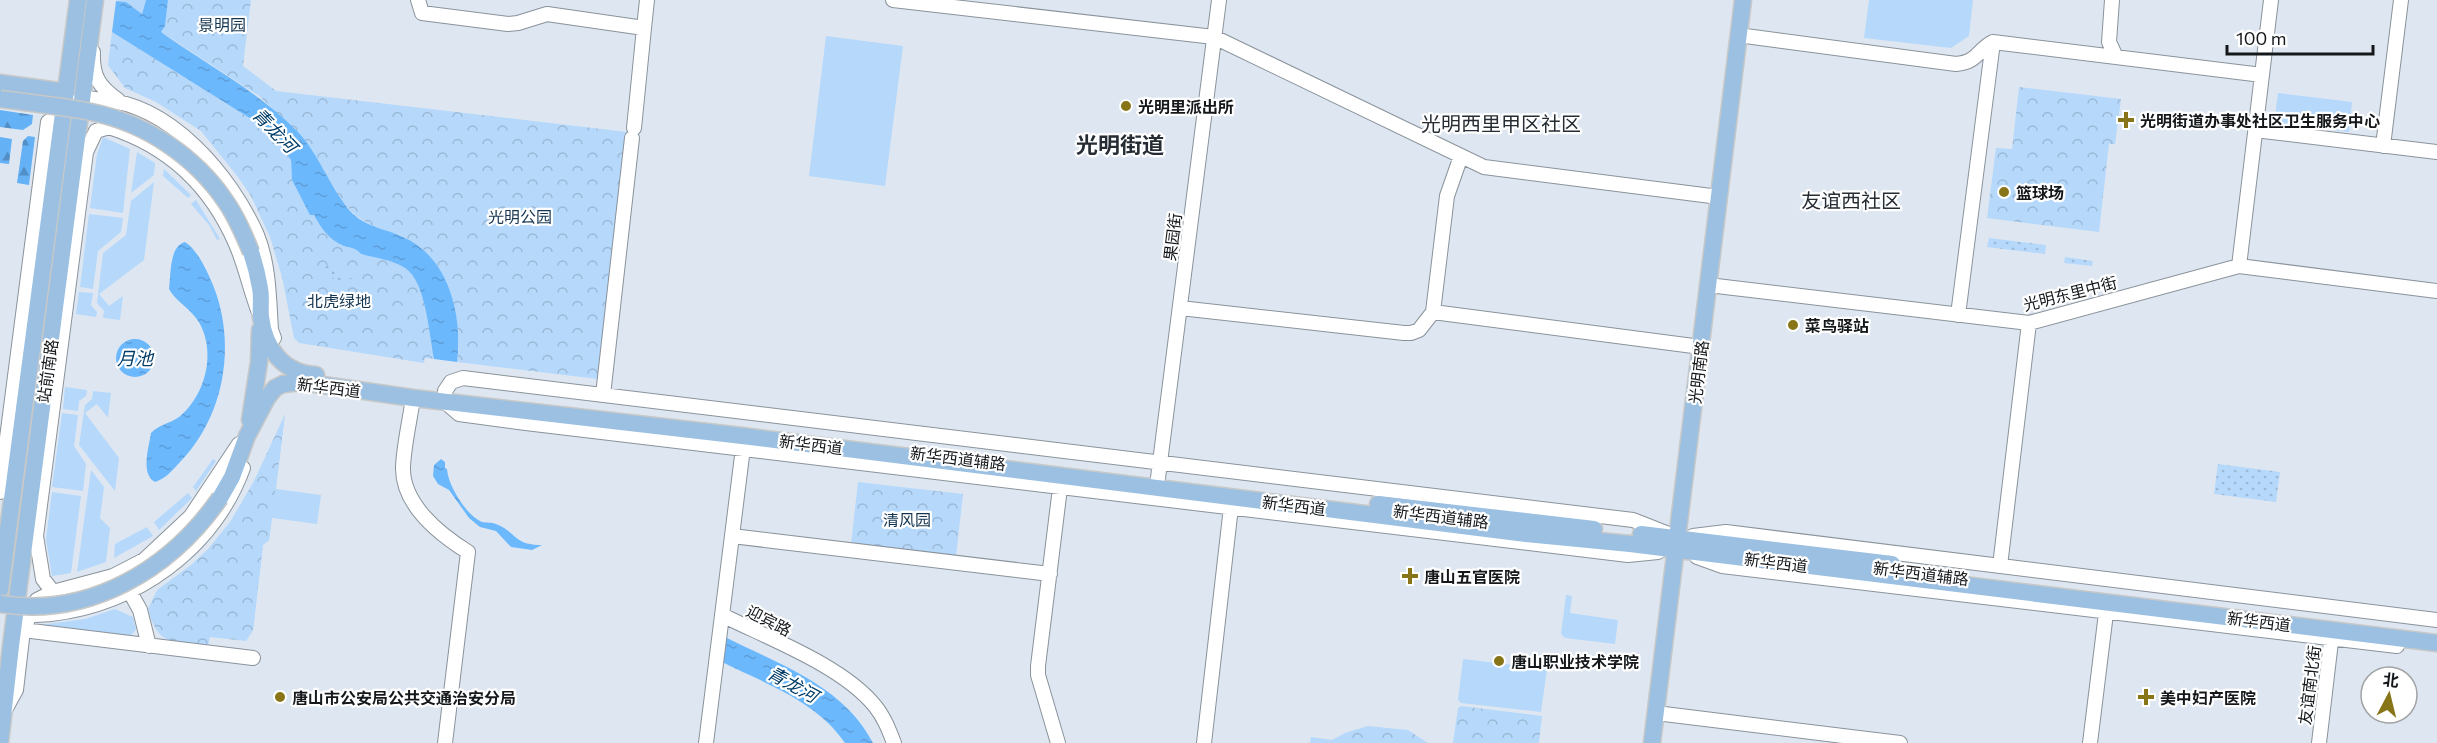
<svg xmlns="http://www.w3.org/2000/svg" width="2437" height="743" viewBox="0 0 2437 743" font-family="Commissioner,'Noto Sans SC',sans-serif">
<defs>
<pattern id="forest-firs" width="22" height="20" patternUnits="userSpaceOnUse" patternTransform="scale(1.5)"><rect width="22" height="20" fill="#65b1f6"/><path d="M5 1l3.5 6h-7zM16 11l3.5 6h-7z" fill="#528fc6"/></pattern>
<pattern id="park-crowns" width="20" height="18" patternUnits="userSpaceOnUse" patternTransform="scale(1.5)"><rect width="20" height="18" fill="#b5d8fb"/><path d="M2 6a3 3 0 1 1 6 0M12 15a3 3 0 1 1 6 0" fill="none" stroke="#9bb9d7"/></pattern>
<pattern id="garden-dots" width="8" height="8" patternUnits="userSpaceOnUse" patternTransform="scale(1.5)"><rect width="8" height="8" fill="#b5d8fb"/><path d="M2 2h.1M6 6h.1" fill="none" stroke="#9bb9d7" stroke-width="1.8" stroke-linecap="round"/></pattern>
<pattern id="water-ripples" width="26" height="14" patternUnits="userSpaceOnUse" patternTransform="scale(1.5)"><rect width="26" height="14" fill="#6cb8fd"/><path d="M2 4q2-2 4 0t4 0M15 11q2-2 4 0t4 0" fill="none" stroke="#5d9dd8"/></pattern>
</defs>
<rect width="100%" height="100%" fill="#dee7f1"/>
<!-- grass -->
<path fill="#b5d8fb" d="M1869,0H1973L1969,36L1951,48L1864,38Z
M826,36L903,46L885,186L809,176Z
M2278,93L2352,102L2349,132L2274,123Z
M103,137L130,149L123,213L90,208L97,154Z
M137,152L155,163L154,175L131,193Z
M164,169L191,195L188,198L163,176Z
M154,182L144,260L99,294L109,306L123,296L120,320L103,318L104,311L97,303L103,253L126,235L131,201Z
M196,200L220,239L217,240L209,225L191,204Z
M89,214L123,218L121,232L98,251L93,289L80,287Z
M79,292L93,293L91,305L97,312L96,317L76,314Z
M65,387L87,390L86,396L79,401L78,411L63,409Z
M93,391L111,393L108,418L97,404L85,413L119,458L115,491L79,445L85,405L92,399Z
M62,413L78,415L74,446L86,464L83,491L52,487Z
M285,414L276,489L321,495L317,524L272,518L269,540L263,545L253,630L246,641Z
M213,459L216,461L196,491L193,487Z
M91,470L104,487L100,518L110,528L106,562L77,572Z
M52,492L81,496L71,573L52,576L46,539Z
M188,493L192,498L159,530L154,522Z
M147,527L153,536L114,558L115,544Z
M1566,595L1572,596L1570,613L1618,620L1615,644L1565,638L1561,634Z
M115,609L133,617L136,629L130,637L40,625L85,619Z
M1463,659L1547,669L1541,712L1461,703L1458,700Z"/>
<!-- forest -->
<path fill="url(#forest-firs)" d="M0,110L33,115L32,124L23,130L0,127Z
M28,136L35,137L29,185L17,183L23,141Z
M0,137L12,139L9,164L0,163Z"/>
<!-- park -->
<path fill="url(#park-crowns)" d="M115,0H146L142,14L126,2Z
M168,0H251L243,66L276,91L627,132L598,379L457,362L459,344L456,317L423,249L404,237L372,226L356,216L338,197L317,159L296,131L259,96L161,32L165,26Z
M112,32L261,125L282,147L291,160L292,180L310,214L314,215C321,228 329,240 344,246C351,248 356,248 361,254C375,258 393,260 405,268C426,281 429,335 434,359L425,358L424,363L299,343L294,338L282,277L270,237L251,196L238,177L201,131L156,102L125,88L108,65Z
M2019,87L2121,99L2115,144H2109L2099,232L1987,218L1996,148L2012,149Z
M285,414L269,540L263,545L253,630L246,641L210,637L208,647C174,642 158,647 148,609L157,590L191,565L208,549L230,522L254,481Z
M858,482L963,494L956,557L851,544Z
M1461,706L1542,716L1539,743H1453L1458,708Z
M1368,726L1408,730L1428,743H1310L1311,737L1332,740L1345,733Z"/>
<!-- garden -->
<path fill="url(#garden-dots)" d="M1989,238L2046,245L2045,254L1987,247Z
M2065,257L2093,261L2092,266L2064,263Z
M324,263L336,272L352,278L344,284L335,278L326,277Z
M2218,464L2280,472L2276,502L2214,494Z"/>
<!-- water -->
<path fill="url(#water-ripples)" d="M146,0H168L165,26L161,32C207,65 258,91 297,131C321,156 330,190 353,214C367,227 386,229 403,237C449,257 463,316 457,362L434,359C429,335 426,281 405,268C393,260 375,258 361,254C356,248 351,248 344,246C329,240 321,228 314,215H310L292,180L291,160L282,147L261,125L112,32L116,1L126,2L142,14Z
M185,242C196,249 204,265 209,276C238,336 227,414 180,462C173,470 165,479 155,482C140,474 149,447 151,433C158,425 171,423 179,417C205,396 216,354 200,324C192,309 175,301 169,289C171,275 169,246 185,242Z
M116 358a19 19 0 1 1 38 0a19 19 0 1 1-38 0Z
M441,459L445,462V468L447,469C448,486 467,516 482,522C487,523 492,522 496,524C517,532 513,545 542,545L532,550L511,547L496,531L480,527L469,518L449,490L438,484L433,476L434,465Z
M723,636C778,664 843,685 873,743H845C817,701 764,683 720,661Z"/>
<g fill="none" stroke-linecap="round" stroke-linejoin="round">
<defs>
<path id="minor" d="M418,0L422,13L508,24L518,23L547,14L644,28L647,0
M893,0L1214,37L1484,167L1719,197
M2112,0L2109,42L2116,57
M1738,35L1956,64C1978,62 1977,50 1993,42L2262,75
M93,52C92,76 99,87 118,100
M111,120L109,127C169,146 211,186 236,244C245,265 250,288 258,310
M634,128L644,28
M2255,130L2437,152
M2383,146L2401,0
M2239,266L2271,0
M1708,285L2029,323L2239,266L2437,291
M1180,308L1404,333H1411L1419,330L1433,312L1447,196L1461,156
M1433,312L1701,347
M1958,315L1993,42
M445,391L451,382L463,378L1633,520L1666,533
M603,395L632,138
M413,398C410,420 404,444 403,467C402,504 439,534 468,552L445,743
M444,401L459,414L526,423L1628,555L1658,552
M1158,478L1219,0
M0,492L48,122C58,116 74,101 83,99C88,97 96,99 101,100C170,103 231,176 257,235C269,265 269,298 271,330L274,338
M732,536L1050,574
M1693,536L1726,532L2437,620
M1697,557L1722,566L2397,646
M2000,566L2029,323
M53,592L43,579L36,536L86,152L96,131L109,127
M130,592L140,610L149,646
M12,607C21,618 39,615 51,614C137,604 213,549 243,468
M722,615C768,638 843,666 875,706C884,717 889,730 894,743
M23,630L253,658
M5,710L16,690L23,630L37,600L53,592L113,576L144,560L191,516L239,444
M1656,713L1900,743
M706,743L743,448
M1058,743L1038,675V666L1060,488
M1204,743L1231,507
M2090,743L2107,605
M2319,743L2332,633"/>
<path id="major" d="M0,83L66,92
M251,252C255,264 258,276 260,288C262,298 260,307 261,317C265,349 283,373 316,375
M250,420L259,362L260,330
M220,498L232,477L247,436L267,398L275,388L283,384L302,382L413,398L742,436L1526,534L1630,544L2437,643
M1378,504L1594,529
M1641,534L1892,564
M0,590L78,0
M0,743L11,646L95,0
M1652,743L1743,0"/>
</defs>
<!-- minor casing -->
<use href="#minor" stroke="#8a939b" stroke-width="16"/>
<!-- major casing -->
<use href="#major" stroke="#c7c8c8" stroke-width="19"/>
<!-- minor -->
<use href="#minor" stroke="#fff" stroke-width="14"/>
<!-- major -->
<use href="#major" stroke="#9cc0e1" stroke-width="16"/>
<defs>
<path id="major-bridge" d="M0,99C30,103 61,106 91,112C146,123 196,157 226,202C237,218 244,235 251,252
M0,604C89,618 170,570 220,498"/>
</defs>
<!-- major-bridge casing -->
<use href="#major-bridge" stroke="#c7c8c8" stroke-width="19" stroke-linecap="butt"/>
<!-- major-bridge -->
<use href="#major-bridge" stroke="#9cc0e1" stroke-width="16"/>
</g>
<!-- markers -->
<g fill="#877518" stroke="#fff" stroke-width="2">
<circle cx="1126" cy="106" r="6"/>
<path d="M2123 111h6v6h6v6h-6v6h-6v-6h-6v-6h6z"/>
<circle cx="2004" cy="192" r="6"/>
<circle cx="1793" cy="325" r="6"/>
<path d="M1407 567h6v6h6v6h-6v6h-6v-6h-6v-6h6z"/>
<circle cx="1499" cy="661" r="6"/>
<circle cx="280" cy="697" r="6"/>
<path d="M2143 688h6v6h6v6h-6v6h-6v-6h-6v-6h6z"/>
</g>
<g text-anchor="middle" dominant-baseline="central" stroke-width="4.5" stroke-linejoin="round" paint-order="stroke">
<!-- park labels -->
<g font-size="16" fill="#14344f" stroke="#fff">
<text x="222" y="24">景明园</text>
<text x="520" y="216">光明公园</text>
<text x="339" y="300">北虎绿地</text>
<text x="907" y="519">清风园</text>
</g>
<!-- poi labels -->
<g font-size="16" font-weight="bold" fill="#14181b" stroke="#fff" text-anchor="start">
<text x="1138" y="106">光明里派出所</text>
<text x="2140" y="120">光明街道办事处社区卫生服务中心</text>
<text x="2016" y="192">篮球场</text>
<text x="1805" y="325">菜鸟驿站</text>
<text x="1424" y="576">唐山五官医院</text>
<text x="1511" y="661">唐山职业技术学院</text>
<text x="292" y="697">唐山市公安局公共交通治安分局</text>
<text x="2160" y="697">美中妇产医院</text>
</g>
<!-- street labels -->
<g font-size="16" fill="#14181b" stroke="#fff">
<text transform="translate(1172 237) rotate(-83)">果园街</text>
<text transform="translate(2070 293) rotate(-14)">光明东里中街</text>
<text transform="translate(47 371) rotate(-82)">站前南路</text>
<text transform="translate(1698 372) rotate(-83)">光明南路</text>
<text transform="translate(329 387) rotate(7)">新华西道</text>
<text transform="translate(811 444) rotate(7)">新华西道</text>
<text transform="translate(958 458) rotate(7)">新华西道辅路</text>
<text transform="translate(1294 505) rotate(7)">新华西道</text>
<text transform="translate(1441 516) rotate(7)">新华西道辅路</text>
<text transform="translate(1776 562) rotate(7)">新华西道</text>
<text transform="translate(1921 573) rotate(7)">新华西道辅路</text>
<text transform="translate(769 620) rotate(27)">迎宾路</text>
<text transform="translate(2259 621) rotate(7)">新华西道</text>
<text transform="translate(2309 685) rotate(-83)">友谊南北街</text>
</g>
<!-- water labels -->
<g font-size="18" font-style="italic" fill="#003c68" stroke="#fff">
<text transform="translate(275 130) rotate(46)">青龙河</text>
<text x="135" y="358">月池</text>
<text transform="translate(793 684) rotate(29)">青龙河</text>
</g>
<!-- quarter labels -->
<g font-size="20" fill="#252c33" stroke="#fff">
<text x="1501" y="123">光明西里甲区社区</text>
<text x="1851" y="200">友谊西社区</text>
</g>
<!-- district labels -->
<g font-size="22" font-weight="bold" fill="#252c33" stroke="#fff">
<text x="1120" y="144">光明街道</text>
</g>
</g>
<!-- north arrow -->
<g transform="translate(2389 695) rotate(7)"><circle r="28" fill="#ffffff" stroke="#a1a3a4" stroke-width="1.5"/>
<path d="M0-4.5L10 22L0 15L-10 22Z" fill="#877518"/>
<text y="-9" font-size="16" font-weight="bold" text-anchor="middle" fill="#14181b">北</text>
</g>
<!-- scale -->
<path d="M2227 45v9h146v-9" fill="none" stroke="#14181b" stroke-width="3"/>
<text x="2236" y="45" font-size="18" fill="#14181b" stroke="#ffffff" stroke-width="4.5" paint-order="stroke">100 m</text>
</svg>
